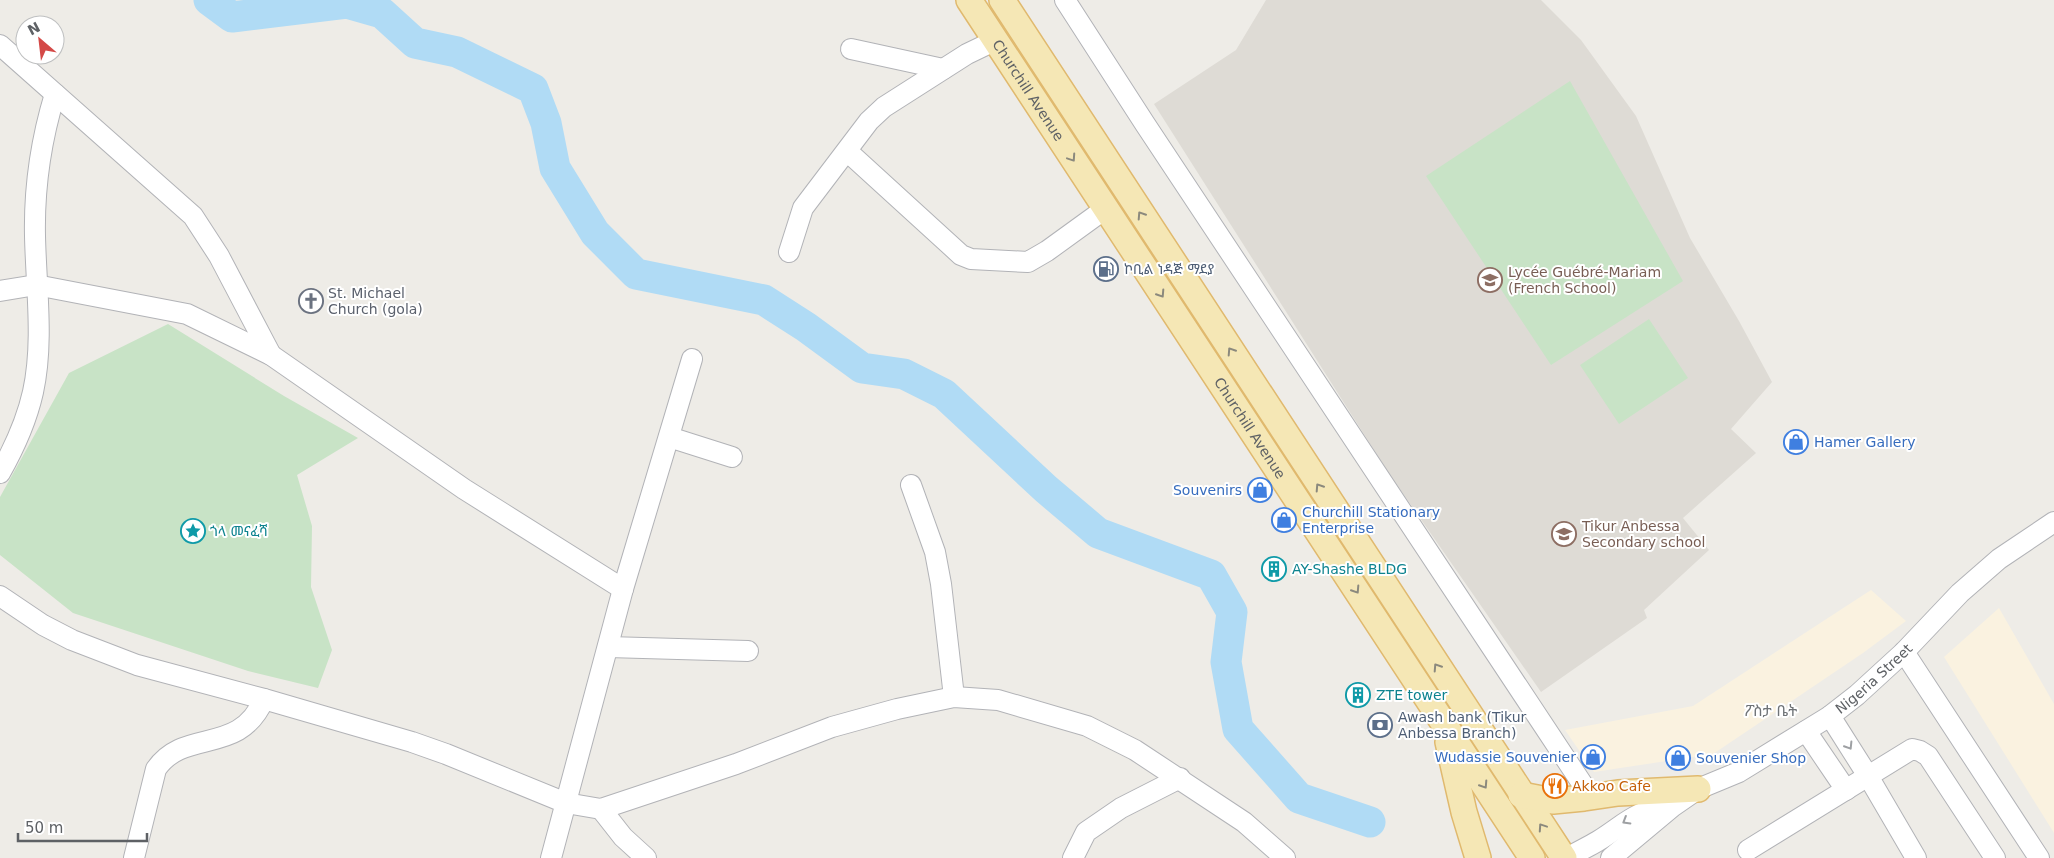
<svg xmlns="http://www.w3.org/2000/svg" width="2054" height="858" viewBox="0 0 2054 858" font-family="'DejaVu Sans','Noto Sans Ethiopic',sans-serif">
<rect width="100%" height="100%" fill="#eeece7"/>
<!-- commercial -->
<path fill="#faf2e0" d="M1871,590L1906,621L1863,653L1713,754L1594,772L1565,730L1693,706Z
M1999,608L2054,704V833L1944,657Z"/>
<!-- education -->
<path fill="#dedbd5" d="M1266,0H1541L1581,40L1636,116L1690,238L1739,321L1772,382L1731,429L1756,453L1683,518L1709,550L1644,610L1647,618L1541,692L1388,472L1154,104L1236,50Z"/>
<!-- green -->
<path fill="#c8e3c6" d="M1570,81L1683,281L1551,365L1426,176Z
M1649,319L1688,378L1619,424L1580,365Z
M168,324L284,396L358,438L297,475L312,526L311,587L332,650L318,688L248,671L73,613L0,555V497L69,373Z"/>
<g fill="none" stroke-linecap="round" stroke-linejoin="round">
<!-- river -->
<path stroke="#b0dbf5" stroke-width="31" d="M209,0L232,17L347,3L382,13L415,43L457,52L533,89L546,123L555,168L595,233L636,274L764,300L806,327L862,368L904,374L944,394L1046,489L1098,533L1211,575L1232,612L1226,662L1238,729L1299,798L1370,822"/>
<defs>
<g id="minor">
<path d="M1065,0L1145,124L1583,785"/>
<path d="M0,45L193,216L219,256L271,355"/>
<path d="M851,49L943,69"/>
<path d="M847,151L961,255L971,259L1028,262L1047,251L1105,209"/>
<path d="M789,252L803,208L869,121L884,107L967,54L994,41"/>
<path d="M0,291L36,285L187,314L271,355L464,489L623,589"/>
<path d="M669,437L732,457"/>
<path d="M0,473C13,450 27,419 33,392C44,342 36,287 35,236C34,188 41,140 55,94"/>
<path d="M911,485L935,552L941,584L954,697"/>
<path d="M0,596L43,625L72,640L137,665L264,699L412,742L446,754L566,803L601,809L736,764L832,727L897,709L954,697L998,700L1087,726L1135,750L1244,822L1285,858"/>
<path d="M608,647L748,651"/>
<path d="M1904,652L2039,858"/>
<path d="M1830,716L1868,776L1916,858"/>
<path d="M1806,731L1846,790"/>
<path d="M601,809L623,837L646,858"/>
<path d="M1748,850L1912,749L1920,751L1928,756L1995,858"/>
<path d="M134,858L156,769C185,727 239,757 264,699"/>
<path d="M551,858L623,589L692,359"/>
<path d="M1073,858L1086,832L1121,808L1180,778"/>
<path d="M1567,858C1577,852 1588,847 1598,841C1627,823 1633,811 1670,807"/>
<path id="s1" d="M1611,858L1672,807L1698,789L1739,772L1830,716L1857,695L1904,652L1960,593L1999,559L2054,522"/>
</g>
<g id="major">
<path id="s2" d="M969,0L1532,858"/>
<path d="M1002,0L1564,858"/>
<path d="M1448,742L1464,812L1478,858"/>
<path d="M1521,795L1553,801L1584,798L1618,793L1698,789"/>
</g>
</defs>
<!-- minor casing -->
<use href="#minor" stroke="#b2b3b7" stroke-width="22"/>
<!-- major casing -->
<use href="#major" stroke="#e0b96e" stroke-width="28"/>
<!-- minor -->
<use href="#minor" stroke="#fff" stroke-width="20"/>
<!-- major -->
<use href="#major" stroke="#f5e7b5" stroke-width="25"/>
</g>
<!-- one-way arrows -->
<defs><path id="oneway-chevron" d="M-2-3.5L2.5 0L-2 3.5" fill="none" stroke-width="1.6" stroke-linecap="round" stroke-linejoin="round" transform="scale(1.25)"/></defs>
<g stroke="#8b897d">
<use href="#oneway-chevron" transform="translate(1072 158) rotate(56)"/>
<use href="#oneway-chevron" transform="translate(1141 215) rotate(-123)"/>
<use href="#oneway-chevron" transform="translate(1161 294) rotate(57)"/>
<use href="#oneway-chevron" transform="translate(1231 351) rotate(-123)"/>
<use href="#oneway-chevron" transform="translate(1319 487) rotate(-123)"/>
<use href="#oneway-chevron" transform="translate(1356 590) rotate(57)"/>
<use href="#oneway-chevron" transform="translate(1437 667) rotate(-123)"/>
<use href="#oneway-chevron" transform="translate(1484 785) rotate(57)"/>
<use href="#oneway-chevron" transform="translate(1542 827) rotate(-124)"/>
</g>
<g stroke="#9ea0a3">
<use href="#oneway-chevron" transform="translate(1849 746) rotate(58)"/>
<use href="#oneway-chevron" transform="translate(1626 821) rotate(149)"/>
</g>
<!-- icons -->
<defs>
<symbol id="fuel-ring" viewBox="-11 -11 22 22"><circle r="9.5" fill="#fff" stroke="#5c6f8a" stroke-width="1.5"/><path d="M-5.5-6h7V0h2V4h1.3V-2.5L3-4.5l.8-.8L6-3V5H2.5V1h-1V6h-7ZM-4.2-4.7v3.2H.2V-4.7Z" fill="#5c6f8a"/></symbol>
<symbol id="school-ring" viewBox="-11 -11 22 22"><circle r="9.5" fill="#fff" stroke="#8d6e63" stroke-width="1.5"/><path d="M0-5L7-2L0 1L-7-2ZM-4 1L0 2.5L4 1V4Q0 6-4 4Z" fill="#8d6e63"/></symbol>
<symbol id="church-ring" viewBox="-11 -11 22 22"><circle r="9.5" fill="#fff" stroke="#6b7280" stroke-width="1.5"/><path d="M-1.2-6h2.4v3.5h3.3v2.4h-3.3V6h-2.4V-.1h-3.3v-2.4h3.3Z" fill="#6b7280"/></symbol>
<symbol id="shop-ring" viewBox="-11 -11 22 22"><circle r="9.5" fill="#fff" stroke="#3f7fe0" stroke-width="1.5"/><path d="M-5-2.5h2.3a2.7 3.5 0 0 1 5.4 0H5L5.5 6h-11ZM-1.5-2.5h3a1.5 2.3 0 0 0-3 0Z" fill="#3f7fe0"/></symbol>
<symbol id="sight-ring" viewBox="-11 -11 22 22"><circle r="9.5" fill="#fff" stroke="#0f9aa8" stroke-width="1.5"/><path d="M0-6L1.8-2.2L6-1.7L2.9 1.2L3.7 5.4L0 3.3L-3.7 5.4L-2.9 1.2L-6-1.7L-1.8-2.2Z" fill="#0f9aa8"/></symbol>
<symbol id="building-ring" viewBox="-11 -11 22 22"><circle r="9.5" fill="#fff" stroke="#0f9aa8" stroke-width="1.5"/><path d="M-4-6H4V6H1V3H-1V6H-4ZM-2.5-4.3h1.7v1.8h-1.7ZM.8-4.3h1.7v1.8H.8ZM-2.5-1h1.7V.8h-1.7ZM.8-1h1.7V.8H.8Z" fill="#0f9aa8"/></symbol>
<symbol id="bank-ring" viewBox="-11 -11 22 22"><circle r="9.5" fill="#fff" stroke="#5c6f8a" stroke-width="1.5"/><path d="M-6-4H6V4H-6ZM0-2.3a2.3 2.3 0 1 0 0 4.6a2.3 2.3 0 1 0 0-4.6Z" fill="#5c6f8a"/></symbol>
<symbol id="restaurant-ring" viewBox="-11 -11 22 22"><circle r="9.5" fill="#fff" stroke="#e8710a" stroke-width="1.5"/><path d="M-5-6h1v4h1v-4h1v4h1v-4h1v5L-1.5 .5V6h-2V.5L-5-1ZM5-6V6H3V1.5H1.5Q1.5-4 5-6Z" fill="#e8710a"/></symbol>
</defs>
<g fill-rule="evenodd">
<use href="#fuel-ring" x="1092" y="255" width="28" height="28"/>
<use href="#school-ring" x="1476" y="266" width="28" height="28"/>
<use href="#church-ring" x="297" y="287" width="28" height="28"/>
<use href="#shop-ring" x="1782" y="428" width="28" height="28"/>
<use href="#shop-ring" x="1246" y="476" width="28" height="28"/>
<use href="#shop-ring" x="1270" y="506" width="28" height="28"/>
<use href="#sight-ring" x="179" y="517" width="28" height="28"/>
<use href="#school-ring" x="1550" y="520" width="28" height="28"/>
<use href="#building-ring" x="1260" y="555" width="28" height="28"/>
<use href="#building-ring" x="1344" y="681" width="28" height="28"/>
<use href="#bank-ring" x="1366" y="711" width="28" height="28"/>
<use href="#shop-ring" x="1579" y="743" width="28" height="28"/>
<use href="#shop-ring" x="1664" y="744" width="28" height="28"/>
<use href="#restaurant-ring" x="1541" y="772" width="28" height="28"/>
</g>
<g text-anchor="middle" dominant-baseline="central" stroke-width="4" stroke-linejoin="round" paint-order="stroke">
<!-- street labels -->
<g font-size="14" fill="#5e6165" stroke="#fff">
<text stroke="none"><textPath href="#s2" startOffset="108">Churchill Avenue</textPath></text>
<text stroke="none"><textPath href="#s2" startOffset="512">Churchill Avenue</textPath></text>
<text stroke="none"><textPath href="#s1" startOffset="320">Nigeria Street</textPath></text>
</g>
<!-- service labels -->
<g font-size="14" fill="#4e5e75" stroke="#fff" text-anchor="start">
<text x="1124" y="269">ኮቢል ነዳጅ ማደያ</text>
<text x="1398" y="717">Awash bank (Tikur<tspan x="1398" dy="16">Anbessa Branch)</tspan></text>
</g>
<!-- education labels -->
<g font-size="14" fill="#785e54" stroke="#fff" text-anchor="start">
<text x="1508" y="272">Lycée Guébré-Mariam<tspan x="1508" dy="16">(French School)</tspan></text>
<text x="1582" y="526">Tikur Anbessa<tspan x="1582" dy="16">Secondary school</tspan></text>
</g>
<!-- worship labels -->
<g font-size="14" fill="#5b616d" stroke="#fff" text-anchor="start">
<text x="328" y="293">St. Michael<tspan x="328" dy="16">Church (gola)</tspan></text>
</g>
<!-- shop labels -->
<g font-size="14" fill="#366cbe" stroke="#fff" text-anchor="start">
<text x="1814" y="442">Hamer Gallery</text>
<text x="1242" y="490" text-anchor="end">Souvenirs</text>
<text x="1302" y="512">Churchill Stationary<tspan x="1302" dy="16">Enterprise</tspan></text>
<text x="1576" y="757" text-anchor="end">Wudassie Souvenier</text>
<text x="1696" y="758">Souvenier Shop</text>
</g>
<!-- culture labels -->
<g font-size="14" fill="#0d838f" stroke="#fff" text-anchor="start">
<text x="210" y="531">ጎላ መናፈሻ</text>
<text x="1292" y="569">AY-Shashe BLDG</text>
<text x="1376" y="695">ZTE tower</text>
</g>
<!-- food labels -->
<g font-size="14" fill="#c56008" stroke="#fff" text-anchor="start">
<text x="1572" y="786">Akkoo Cafe</text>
</g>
<!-- neighbourhood labels -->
<g font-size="15" fill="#6f7377" stroke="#fff">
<text x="1771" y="711">ፖስታ ቤት</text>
</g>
</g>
<!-- north arrow -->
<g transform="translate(40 40) rotate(332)"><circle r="24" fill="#ffffff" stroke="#bfc0c1"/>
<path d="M0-4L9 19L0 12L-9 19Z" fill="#d44947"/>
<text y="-8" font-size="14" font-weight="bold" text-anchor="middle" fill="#5e6165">N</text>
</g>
<!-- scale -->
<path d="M18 833v8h129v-8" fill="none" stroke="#5e6165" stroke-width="2.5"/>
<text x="25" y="833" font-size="15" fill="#5e6165" stroke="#ffffff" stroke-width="4" paint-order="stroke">50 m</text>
</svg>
